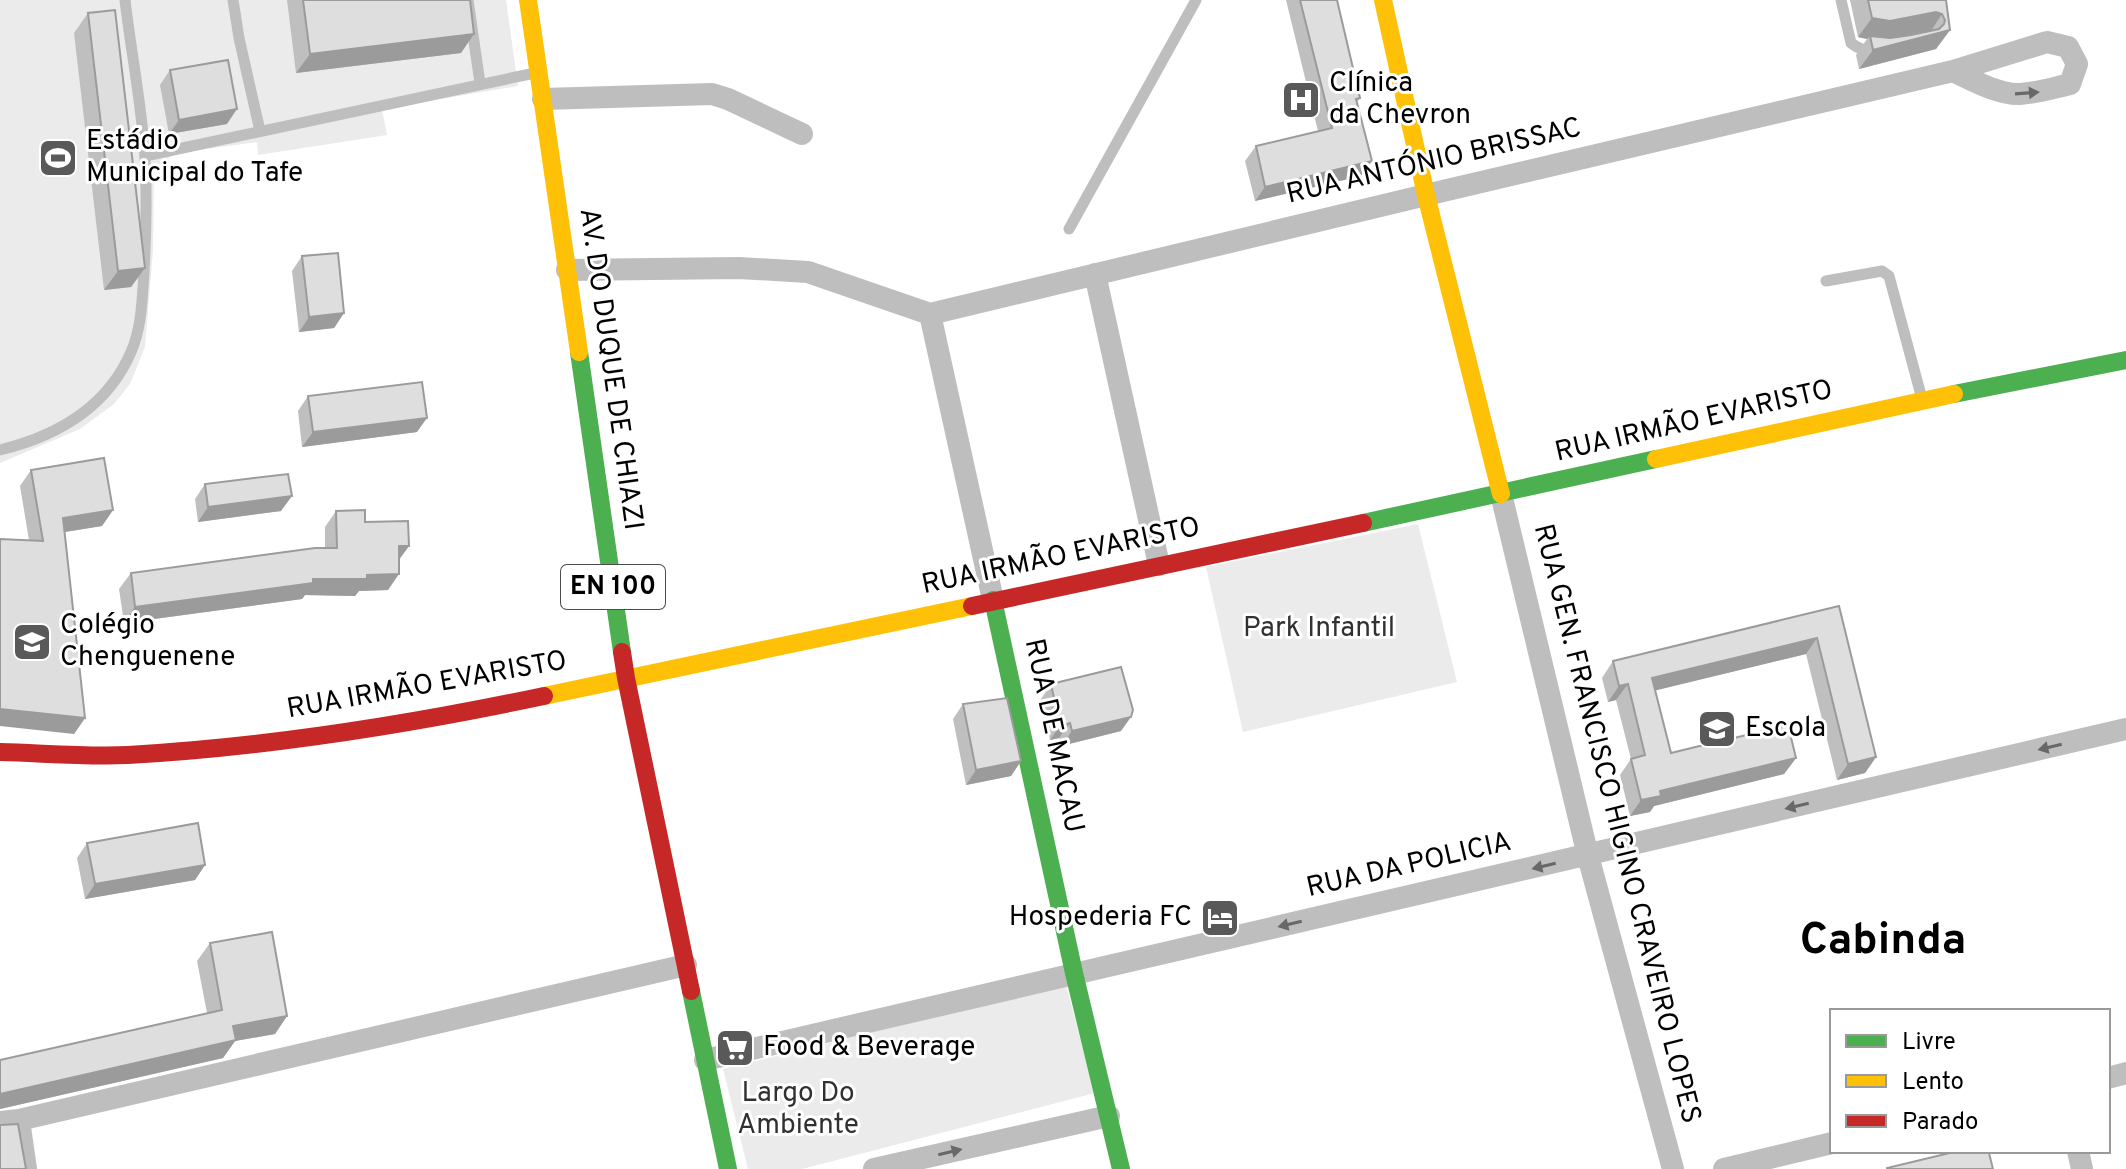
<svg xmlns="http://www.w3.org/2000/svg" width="2126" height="1169" viewBox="0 0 2126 1169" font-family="Overpass,sans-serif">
<rect width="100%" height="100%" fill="#fff"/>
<!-- green -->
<path fill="#ebebeb" d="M0,0H506L518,86L382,109L387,135L258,155L257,142L175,153L154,171L153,251L145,347L130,384L114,404L80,429L0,463Z
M1418,524L1457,682L1243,732L1206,567Z
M1066,985L1095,1093L802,1169H748L723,1069Z"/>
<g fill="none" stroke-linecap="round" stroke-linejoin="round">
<!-- lane -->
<path stroke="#bebebe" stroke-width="11" d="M233,0L239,38L260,131
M468,0L480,83
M1841,0L1851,43C1859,49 1865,51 1875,49
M145,156L535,73
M1069,229L1196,0
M1826,281L1882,271L1889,276L1922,399
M0,450C57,436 107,408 131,352C142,327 142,299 144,273C146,235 147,196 145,158C142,106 131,52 125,0"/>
<!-- street -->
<path stroke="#bebebe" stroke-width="22" d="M543,99L712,94L728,99L802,134
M567,270L739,268L808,272L930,314
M1095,274L1159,565
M930,314L1426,195L1953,71L2047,42L2068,47L2077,64L2070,84C2053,88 2037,93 2020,94C1999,95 1972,80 1953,71
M930,314L993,600
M1501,494L1588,856L1673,1169
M705,1060L2126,729
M2108,1078L2126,1073
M19,1120L26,1169
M0,1122L19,1120L686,965
M2078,1151L2082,1169
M874,1169L1109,1116
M1724,1169L1832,1143"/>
<!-- fast -->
<path stroke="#4caf50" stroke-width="18" d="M579,352L622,652
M1954,394L2126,360
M1363,523L1656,459
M993,600L1074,973L1121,1169
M691,991L728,1169"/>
<!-- slow -->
<path stroke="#ffc107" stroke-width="18" d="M528,0L579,352
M1383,0L1426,195L1501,494
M1656,459L1954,394
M544,696L972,606"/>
<!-- jam -->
<path stroke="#c62828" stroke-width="18" d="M972,606L1363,523
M622,652L626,678L691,991
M0,752C42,753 86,757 128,755C268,747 407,725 544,696"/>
</g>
<!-- wall -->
<path fill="#bfbfbf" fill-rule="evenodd" d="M287,0H470L461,53L296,73Z
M1286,0H1337L1360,98L1357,102L1361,176L1255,201L1245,161L1256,146L1318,131Z
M1850,0H1946L1950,30L1936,49L1859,69L1856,55L1867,39L1858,37ZM1922,32H1924L1889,38Z
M88,13L145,268L131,287L104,290L74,33Z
M170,70L227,124L169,134L160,85Z
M302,256L344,313L334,328L299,332L292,271Z
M308,396L417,432L302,447L298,411Z
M31,470L113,510L102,526L65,532L85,718L74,734L29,540L20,486Z
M205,484L281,511L198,522L195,499Z
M336,511L365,522L409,546L399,560L388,590L359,591L355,596L305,595L302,599L124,623L119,589L131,573L325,548V527Z
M1839,606L1876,757L1865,773L1837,780L1806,654L1655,690L1671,753L1705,745L1704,739L1715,722L1734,738L1796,758L1784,774L1654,806L1650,812L1630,816L1620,775L1631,759L1616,700L1608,702L1602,678L1613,661Z
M1051,684L1121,731L1061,746L1059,738L1050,740L1041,699Z
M963,704L1021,761L1011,776L966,785L953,719Z
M87,843L205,865L195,880L85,899L77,858Z
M210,943L287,1016L275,1034L235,1041L223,1058L0,1109V1060L207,1013L197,961Z"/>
<!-- shaded-wall -->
<path fill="#9b9b9b" d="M1936,12L1942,14L1929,34L1922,32L1876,41L1870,36L1867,39L1858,37L1872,18Z
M1950,30L1936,49L1859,69L1873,50Z
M474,34L461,53L296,73L310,54Z
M237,109L227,124L169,134L179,120Z
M1372,161L1361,176L1255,201L1265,187Z
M145,268L131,287L104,290L118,271Z
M344,313L334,328L299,332L309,317Z
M427,418L417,432L302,447L313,432Z
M292,496L281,511L198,522L208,507Z
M113,510L102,526L52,534L63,518Z
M399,546H409L397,562Z
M399,574L388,590L359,591L355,596L305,595L302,599L124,623L135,607L313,579L367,575Z
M1817,638L1806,654L1641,694L1652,678Z
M1628,684L1616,700L1608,702L1619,686Z
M0,709L85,718L74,734L0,726Z
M1131,717L1121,731L1061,746L1072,731Z
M1070,723L1059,738L1050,740L1060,726Z
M1876,757L1865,773L1837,780L1848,764Z
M1796,758L1784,774L1654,806L1650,812L1630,816L1641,800L1660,791Z
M1021,761L1011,776L966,785L976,770Z
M205,865L195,880L85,899L95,884Z
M287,1016L275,1034L235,1041L223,1058L0,1109V1094L233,1026Z"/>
<!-- building -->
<path fill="#dedede" stroke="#9b9b9b" stroke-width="2" d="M303,0H470L474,34L310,54Z
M1300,0H1337L1360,98L1356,99L1372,161L1265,187L1256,146L1332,128Z
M1868,0H1946L1950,30L1873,50L1870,36L1890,38L1911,35L1939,29L1944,24L1945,20L1942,14L1936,12L1890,21L1872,18Z
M115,10L145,268L118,271L88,13Z
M228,60L237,109L179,120L170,70Z
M338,253L344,313L309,317L302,256Z
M422,382L427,418L313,432L308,396Z
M104,458L113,510L63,518L85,718L0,709V539L43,541L31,470Z
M288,474L292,496L208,507L205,484Z
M365,510V522L408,521L409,546H399V574L367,575V579H313V583L135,607L131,573L315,548H337L336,511Z
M1839,606L1876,757L1848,764L1817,638L1652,678L1671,753L1720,741L1715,722L1730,719L1734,738L1788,725L1796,758L1660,791L1661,796L1641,800L1631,759L1645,755L1628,684L1619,686L1613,661Z
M1121,667L1133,710L1131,717L1072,731L1070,723L1060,726L1051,684Z
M1007,698L1021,761L976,770L963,704Z
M198,823L205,865L95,884L87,843Z
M272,932L287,1016L233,1026L236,1040L0,1094V1060L222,1010L210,943Z
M18,1124L26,1169H0V1125Z
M1958,1151H1992V1153H1989L1993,1169H1887V1168Z"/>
<!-- one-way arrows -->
<defs><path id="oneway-solid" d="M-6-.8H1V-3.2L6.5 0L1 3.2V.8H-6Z" transform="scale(2)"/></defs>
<g fill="#686868">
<use href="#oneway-solid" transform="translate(2027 93) rotate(-4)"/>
<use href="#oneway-solid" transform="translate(2050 747) rotate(167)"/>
<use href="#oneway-solid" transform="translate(1797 806) rotate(167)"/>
<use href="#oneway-solid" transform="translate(1544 866) rotate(167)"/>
<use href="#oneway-solid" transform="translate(1290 924) rotate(167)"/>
<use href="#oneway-solid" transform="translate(950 1152) rotate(-13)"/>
</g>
<!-- icons -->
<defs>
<symbol id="hospital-square" viewBox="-11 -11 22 22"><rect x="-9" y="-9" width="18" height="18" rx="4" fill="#595959" stroke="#fff"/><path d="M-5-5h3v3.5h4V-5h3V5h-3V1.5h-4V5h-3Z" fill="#fff"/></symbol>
<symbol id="stadium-square" viewBox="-11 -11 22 22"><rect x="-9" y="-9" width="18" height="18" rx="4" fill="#595959" stroke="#fff"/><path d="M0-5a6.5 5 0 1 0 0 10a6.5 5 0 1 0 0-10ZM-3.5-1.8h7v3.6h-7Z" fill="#fff"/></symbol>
<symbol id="school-square" viewBox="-11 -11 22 22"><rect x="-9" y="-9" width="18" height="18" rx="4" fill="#595959" stroke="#fff"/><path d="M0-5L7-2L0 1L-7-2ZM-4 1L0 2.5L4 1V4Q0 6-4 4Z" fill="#fff"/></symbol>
<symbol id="hotel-square" viewBox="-11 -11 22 22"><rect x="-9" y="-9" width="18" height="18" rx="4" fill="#595959" stroke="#fff"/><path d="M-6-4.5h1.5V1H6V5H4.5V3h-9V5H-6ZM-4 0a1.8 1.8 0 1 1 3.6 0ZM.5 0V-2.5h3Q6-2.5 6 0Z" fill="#fff"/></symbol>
<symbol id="supermarket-square" viewBox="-11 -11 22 22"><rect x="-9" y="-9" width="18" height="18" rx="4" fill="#595959" stroke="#fff"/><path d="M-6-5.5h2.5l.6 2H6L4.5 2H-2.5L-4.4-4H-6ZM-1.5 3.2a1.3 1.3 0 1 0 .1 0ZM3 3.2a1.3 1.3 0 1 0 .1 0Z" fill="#fff"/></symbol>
</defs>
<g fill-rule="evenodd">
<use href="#hospital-square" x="1279" y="78" width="44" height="44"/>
<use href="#stadium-square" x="36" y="136" width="44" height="44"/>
<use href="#school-square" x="10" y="620" width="44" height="44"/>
<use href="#school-square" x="1695" y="707" width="44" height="44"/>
<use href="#hotel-square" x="1198" y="896" width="44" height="44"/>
<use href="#supermarket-square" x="713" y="1026" width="44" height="44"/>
</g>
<g text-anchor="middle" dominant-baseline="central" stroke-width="6" stroke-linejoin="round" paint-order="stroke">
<!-- shield labels -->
<rect fill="#fff" stroke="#4c4c4c" stroke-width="2" x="561" y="565" width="104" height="44" rx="6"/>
<g font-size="26" font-weight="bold" fill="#000">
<text x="613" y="587">EN 100</text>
</g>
<!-- poi labels -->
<g font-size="28" fill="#000" stroke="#fff" text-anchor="start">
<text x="1329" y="84">Clínica<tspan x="1329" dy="32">da Chevron</tspan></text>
<text x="86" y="142">Estádio<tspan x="86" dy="32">Municipal do Tafe</tspan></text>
<text x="60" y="626">Colégio<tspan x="60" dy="32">Chenguenene</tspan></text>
<text x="1745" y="729">Escola</text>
<text x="1192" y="918" text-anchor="end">Hospederia FC</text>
<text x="763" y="1048">Food &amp; Beverage</text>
</g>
<!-- street labels -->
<g font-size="28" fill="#000" stroke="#fff">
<text transform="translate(1434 162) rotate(-13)">RUA ANTÓNIO BRISSAC</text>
<text transform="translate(610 369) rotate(82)">AV. DO DUQUE DE CHIAZI</text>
<text transform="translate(1694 422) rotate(-13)">RUA IRMÃO EVARISTO</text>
<text transform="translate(1061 557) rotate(-12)">RUA IRMÃO EVARISTO</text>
<text transform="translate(427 686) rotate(-10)">RUA IRMÃO EVARISTO</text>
<text transform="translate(1053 736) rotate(78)">RUA DE MACAU</text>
<text transform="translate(1616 824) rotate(76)">RUA GEN. FRANCISCO HIGINO CRAVEIRO LOPES</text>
<text transform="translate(1409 866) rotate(-13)">RUA DA POLICIA</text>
</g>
<!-- park labels -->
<g font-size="28" fill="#313131" stroke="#fff">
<text x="1319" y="629">Park Infantil</text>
<text x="798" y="1094">Largo Do<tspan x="798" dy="32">Ambiente</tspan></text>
</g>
<!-- town labels -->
<g font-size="44" font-weight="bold" fill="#000" stroke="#fff">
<text x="1883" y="942">Cabinda</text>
</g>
</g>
<!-- legend -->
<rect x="1830" y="1009" width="280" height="144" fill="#ffffff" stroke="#999999" stroke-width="2"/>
<rect x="1846" y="1035" width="40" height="12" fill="#4caf50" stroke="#999999" stroke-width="2"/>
<text x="1902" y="1049" font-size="24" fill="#000000">Livre</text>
<rect x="1846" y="1075" width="40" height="12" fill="#ffc107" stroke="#999999" stroke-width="2"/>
<text x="1902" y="1089" font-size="24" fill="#000000">Lento</text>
<rect x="1846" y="1115" width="40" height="12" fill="#c62828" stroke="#999999" stroke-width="2"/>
<text x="1902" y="1129" font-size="24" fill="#000000">Parado</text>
</svg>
